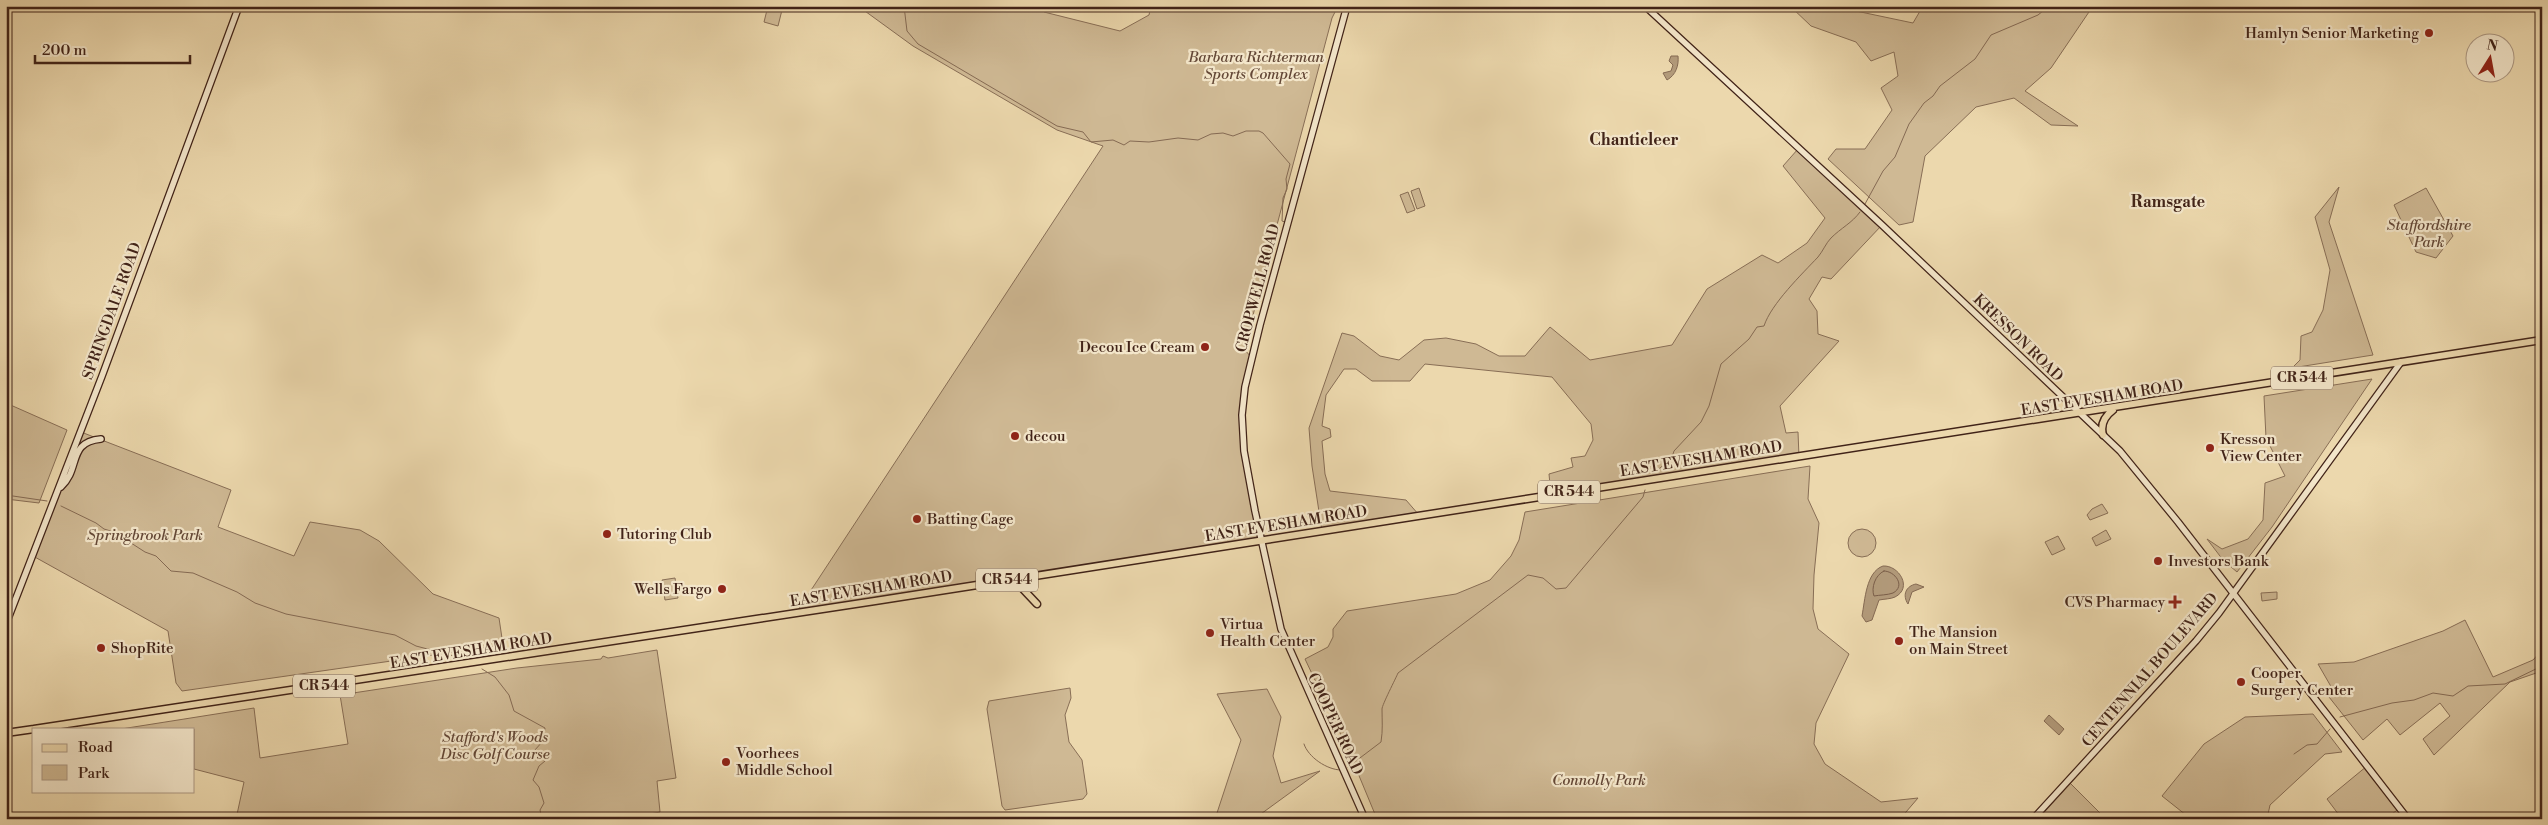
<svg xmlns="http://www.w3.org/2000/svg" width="2548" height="825" viewBox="0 0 2548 825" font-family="'Libre Bodoni',serif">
<rect width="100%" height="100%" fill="#ecd8ad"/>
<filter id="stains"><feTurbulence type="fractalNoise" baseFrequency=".004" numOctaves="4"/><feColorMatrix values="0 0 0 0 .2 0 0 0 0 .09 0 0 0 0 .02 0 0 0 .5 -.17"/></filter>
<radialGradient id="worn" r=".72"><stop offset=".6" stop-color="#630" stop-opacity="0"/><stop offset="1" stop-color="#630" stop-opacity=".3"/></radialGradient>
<!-- green -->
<path fill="#cfb994" stroke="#886e56" d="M768,6H783L778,26L764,22Z
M858,6H1045L1044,12L1120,31L1149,15L1151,6H1338L1332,18L1244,349L1252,358L1245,387L1242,431L1261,540L796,613L1103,146L1057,130L913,46Z
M1790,6H1849L1856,11L1913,23L1923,6H2093L2051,68L2025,91L2078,126L2051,125L2014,98L1976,107L1925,156L1913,222L1899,225L1828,159L1836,149H1865L1892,110L1881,88L1898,76L1894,52L1871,61L1856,42L1811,26Z
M1798,149L1882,225L1831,279L1822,277L1809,299L1817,311L1818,334L1839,341L1780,406L1786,433L1798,432L1799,457L1551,495L1549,474L1573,467L1571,458L1585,456L1593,440L1591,424L1552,377L1425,364L1410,381H1372L1356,369H1344L1326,395L1322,426L1330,429L1331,437L1322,441L1325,474L1330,491L1406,500L1419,515L1322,531L1312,466L1309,428L1342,333L1354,336L1380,356L1399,360L1424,340L1446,338L1476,344L1499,356H1525L1550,327L1590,360L1672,345L1707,289L1762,255L1778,263L1807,243L1825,218L1783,166Z
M2339,187L2329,222L2373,355L2292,368L2300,360L2301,336L2312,332L2323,310L2330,270L2315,217Z
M1419,188L1425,206L1417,209L1411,191Z
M2426,188L2453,236L2436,258L2416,252L2394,205Z
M1408,192L1415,210L1407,213L1400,195Z
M2372,379L2272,527L2237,572L2223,560L2207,539L2222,549L2248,539L2263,520L2265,483L2285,476L2266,438L2264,396Z
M6,403L67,430L39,503L6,499Z
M81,432L231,490L218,527L294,556L310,522L360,530L379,541L433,594L499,618L503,645L182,691L176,683L168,631L33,556Z
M1810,466L1808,499L1819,523L1814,575L1813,609L1818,629L1849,654L1816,723L1814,744L1825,764L1881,802L1918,798L1900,819H1377L1350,754L1305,659L1328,647L1333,637V629L1347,611L1456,594L1490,580L1511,556L1519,540L1525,512Z
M2102,504L2108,513L2090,520L2087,515L2092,509Z
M1848 543a14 14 0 1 1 28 0a14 14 0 1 1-28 0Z
M2106,530L2111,539L2096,546L2092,538Z
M2058,536L2065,549L2052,555L2045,542Z
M675,578L678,598L665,600L662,580Z
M2277,592V599L2262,601L2261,593Z
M2465,620L2493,677L2533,660L2542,650V671L2510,682L2434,755L2423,739L2450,716L2440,703L2400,735L2387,719L2363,740L2329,697L2333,690L2318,664L2354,662L2443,631Z
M657,650L676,778L657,781L660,812L635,817V819H236L244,782L194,769V729H121L254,708L260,758L348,744L340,695L517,668L601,659L603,656L608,658Z
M1070,688L1071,698L1065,715L1069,742L1082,760L1087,794L1083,799L1005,810L1002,806L987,709L989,701Z
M1267,689L1281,717L1273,756L1281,783L1320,771L1254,819H1215L1241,740L1217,694Z
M2313,714L2342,752L2325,754L2270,805L2267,819H2191L2162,796L2204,744L2245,717Z
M2367,766L2400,808L2385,819H2342L2327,799Z
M2068,781L2106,819H2033Z"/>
<!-- water -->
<path fill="#b29a7a" stroke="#856a53" d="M1671,56H1678C1679,65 1676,75 1667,80L1663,73L1671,71L1673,65L1669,61Z
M1883,566C1899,565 1913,588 1895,597C1891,599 1884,599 1879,600L1872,620L1866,622L1862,616C1865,600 1866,572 1883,566Z
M1916,584L1924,587L1912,592L1908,604C1902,595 1906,586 1916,584Z
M2049,715L2064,729L2059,735L2044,721Z"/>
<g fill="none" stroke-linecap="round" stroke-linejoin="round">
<!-- shore -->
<path stroke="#7a5e49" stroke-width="1" d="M1884,571C1895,571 1906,586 1893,593C1888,595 1879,595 1874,596C1871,588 1875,575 1884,571Z"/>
<!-- stream -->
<path stroke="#856a53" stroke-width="1" d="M904,6L907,31L918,44L1057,126L1083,132L1091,142L1113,140L1124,145L1130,141L1149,142L1178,138L1198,140L1211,134L1223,133L1233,136L1246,131H1259L1263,133L1290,164L1286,179L1287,189L1283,198L1282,221L1285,222
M1865,204L1883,171L1895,157L1909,124L1924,103L1933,96L1940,86L1975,59L1991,35L2038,15L2049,6
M1653,473L1671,460L1674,451L1701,422L1709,406L1721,364L1749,339L1757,327L1764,326C1771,304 1802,274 1818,257C1823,251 1826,243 1831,238C1841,228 1852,223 1860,212
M6,495L47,501
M61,506L96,523L104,529L114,532L145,552L156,556L171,571L193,573L237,592L255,603L286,614L395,635L416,646L458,657
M482,669L495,677L509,695L514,711L545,728L543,741L534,751L535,755L545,761L539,766L533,780L539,787L544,803L540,810L542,819
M2340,717L2392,703L2414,700L2433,693L2453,696L2468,686L2505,684L2542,666
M1304,744C1308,757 1327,770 1341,770
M2294,754L2307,745L2317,744L2330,729
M1348,767L1381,742C1383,730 1382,720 1382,709C1382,705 1396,678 1398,673L1528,575L1543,578L1556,589L1566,588L1643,497L1645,490"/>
<defs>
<path id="secondary" d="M1347,6L1260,325L1245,387L1242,415L1244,451L1255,511L1281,629L1365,819
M1645,6L1882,225L2120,451L2178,522L2408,819
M61,487C81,469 67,442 101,439
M6,624L102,376L239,6
M2033,819L2196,641L2219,613L2401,362"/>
<path id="primary" d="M2103,435C2100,424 2105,416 2113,410
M983,586L1021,587L1037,604
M34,729L875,601L2542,340
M6,733L34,729"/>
</defs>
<!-- secondary casing -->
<use href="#secondary" stroke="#412318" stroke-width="8"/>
<!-- primary casing -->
<use href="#primary" stroke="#412318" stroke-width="9"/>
<!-- secondary -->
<use href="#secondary" stroke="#f3e6ca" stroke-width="5.5"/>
<!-- primary -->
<use href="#primary" stroke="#ecd8ad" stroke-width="6"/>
</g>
<!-- markers -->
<g fill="#8f2418" stroke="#f3e6ca" stroke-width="2">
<circle cx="2429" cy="33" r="5"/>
<circle cx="1205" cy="347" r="5"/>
<circle cx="1015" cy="436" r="5"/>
<circle cx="2210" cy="448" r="5"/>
<circle cx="917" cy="519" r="5"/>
<circle cx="607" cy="534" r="5"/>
<circle cx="2158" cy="561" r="5"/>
<circle cx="722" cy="589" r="5"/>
<path d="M2172.5 594.5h5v5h5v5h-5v5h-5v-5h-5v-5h5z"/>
<circle cx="1210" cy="633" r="5"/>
<circle cx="1899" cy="641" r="5"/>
<circle cx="101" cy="648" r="5"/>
<circle cx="2241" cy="682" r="5"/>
<circle cx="726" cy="762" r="5"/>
</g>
<g text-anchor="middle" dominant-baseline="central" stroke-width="4.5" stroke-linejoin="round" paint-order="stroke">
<!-- shield labels -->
<g fill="#f3e6ca" stroke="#765e4d" stroke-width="1">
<rect x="2271" y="366.5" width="62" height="23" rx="4"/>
<rect x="1538" y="480.5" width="62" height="23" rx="4"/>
<rect x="976" y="568.5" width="62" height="23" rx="4"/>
<rect x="293" y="674.5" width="62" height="23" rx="4"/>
</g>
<g font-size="14" font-weight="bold" fill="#412318">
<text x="2302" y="378">CR 544</text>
<text x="1569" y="492">CR 544</text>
<text x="1007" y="580">CR 544</text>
<text x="324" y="686">CR 544</text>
</g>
<!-- poi labels -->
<g font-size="15" fill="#412318" stroke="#f3e6ca" text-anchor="start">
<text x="2419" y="33" text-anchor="end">Hamlyn Senior Marketing</text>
<text x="1195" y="347" text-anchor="end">Decou Ice Cream</text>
<text x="1025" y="436">decou</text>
<text x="2220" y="439">Kresson<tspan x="2220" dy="17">View Center</tspan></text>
<text x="927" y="519">Batting Cage</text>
<text x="617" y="534">Tutoring Club</text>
<text x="2168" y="561">Investors Bank</text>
<text x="712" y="589" text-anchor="end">Wells Fargo</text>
<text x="2165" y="602" text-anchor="end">CVS Pharmacy</text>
<text x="1220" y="624">Virtua<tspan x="1220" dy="17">Health Center</tspan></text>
<text x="1909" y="632">The Mansion<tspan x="1909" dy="17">on Main Street</tspan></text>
<text x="111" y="648">ShopRite</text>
<text x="2251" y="673">Cooper<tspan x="2251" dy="17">Surgery Center</tspan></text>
<text x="736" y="753">Voorhees<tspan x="736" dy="17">Middle School</tspan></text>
</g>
<!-- park labels -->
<g font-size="15" font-style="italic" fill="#644837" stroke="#f3e6ca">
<text x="1256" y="57">Barbara Richterman<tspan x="1256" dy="17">Sports Complex</tspan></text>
<text x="2429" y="225">Staffordshire<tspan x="2429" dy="17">Park</tspan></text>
<text x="145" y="535">Springbrook Park</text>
<text x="495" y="737">Stafford's Woods<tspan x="495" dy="17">Disc Golf Course</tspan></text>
<text x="1599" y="780">Connolly Park</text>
</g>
<!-- street labels -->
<g font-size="15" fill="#412318" stroke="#f3e6ca">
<text transform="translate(1258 288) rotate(-75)">CROPWELL ROAD</text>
<text transform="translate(112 311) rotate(-70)">SPRINGDALE ROAD</text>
<text transform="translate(2018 338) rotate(44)">KRESSON ROAD</text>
<text transform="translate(2102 398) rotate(-9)">EAST EVESHAM ROAD</text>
<text transform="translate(1701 459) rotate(-9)">EAST EVESHAM ROAD</text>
<text transform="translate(1286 524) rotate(-9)">EAST EVESHAM ROAD</text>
<text transform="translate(871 589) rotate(-9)">EAST EVESHAM ROAD</text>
<text transform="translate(471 651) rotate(-9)">EAST EVESHAM ROAD</text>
<text transform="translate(2150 670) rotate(-49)">CENTENNIAL BOULEVARD</text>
<text transform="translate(1335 724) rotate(65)">COOPER ROAD</text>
</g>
<!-- neighbourhood labels -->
<g font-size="16" font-weight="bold" fill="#412318" stroke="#f3e6ca">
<text x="1634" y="140">Chanticleer</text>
<text x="2168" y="202">Ramsgate</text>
</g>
</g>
<!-- margin -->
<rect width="2548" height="825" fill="none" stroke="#ecd8ad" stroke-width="25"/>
<rect x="8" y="8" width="2533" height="810" fill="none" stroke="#412318" stroke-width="2.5"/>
<rect x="12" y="12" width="2523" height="800" fill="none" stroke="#412318"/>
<!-- legend -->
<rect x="32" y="728" width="162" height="65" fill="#f3e6ca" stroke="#ac9883"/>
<rect x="42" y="744" width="25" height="8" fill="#ecd8ad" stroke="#ac9883"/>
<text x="78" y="752" font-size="15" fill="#412318">Road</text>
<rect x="42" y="765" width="25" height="15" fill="#cfb994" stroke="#ac9883"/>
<text x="78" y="778" font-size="15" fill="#412318">Park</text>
<!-- north arrow -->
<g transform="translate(2490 58) rotate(11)"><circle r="24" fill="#f3e6ca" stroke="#ac9883"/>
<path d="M0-4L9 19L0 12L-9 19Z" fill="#8f2418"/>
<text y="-8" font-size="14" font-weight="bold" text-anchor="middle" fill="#412318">N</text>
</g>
<!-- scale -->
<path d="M35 55v8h155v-8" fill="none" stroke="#412318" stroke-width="2.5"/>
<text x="42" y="55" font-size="15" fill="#412318" stroke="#f3e6ca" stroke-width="4" paint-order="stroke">200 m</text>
<rect width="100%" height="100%" filter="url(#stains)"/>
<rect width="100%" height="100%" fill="url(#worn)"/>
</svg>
